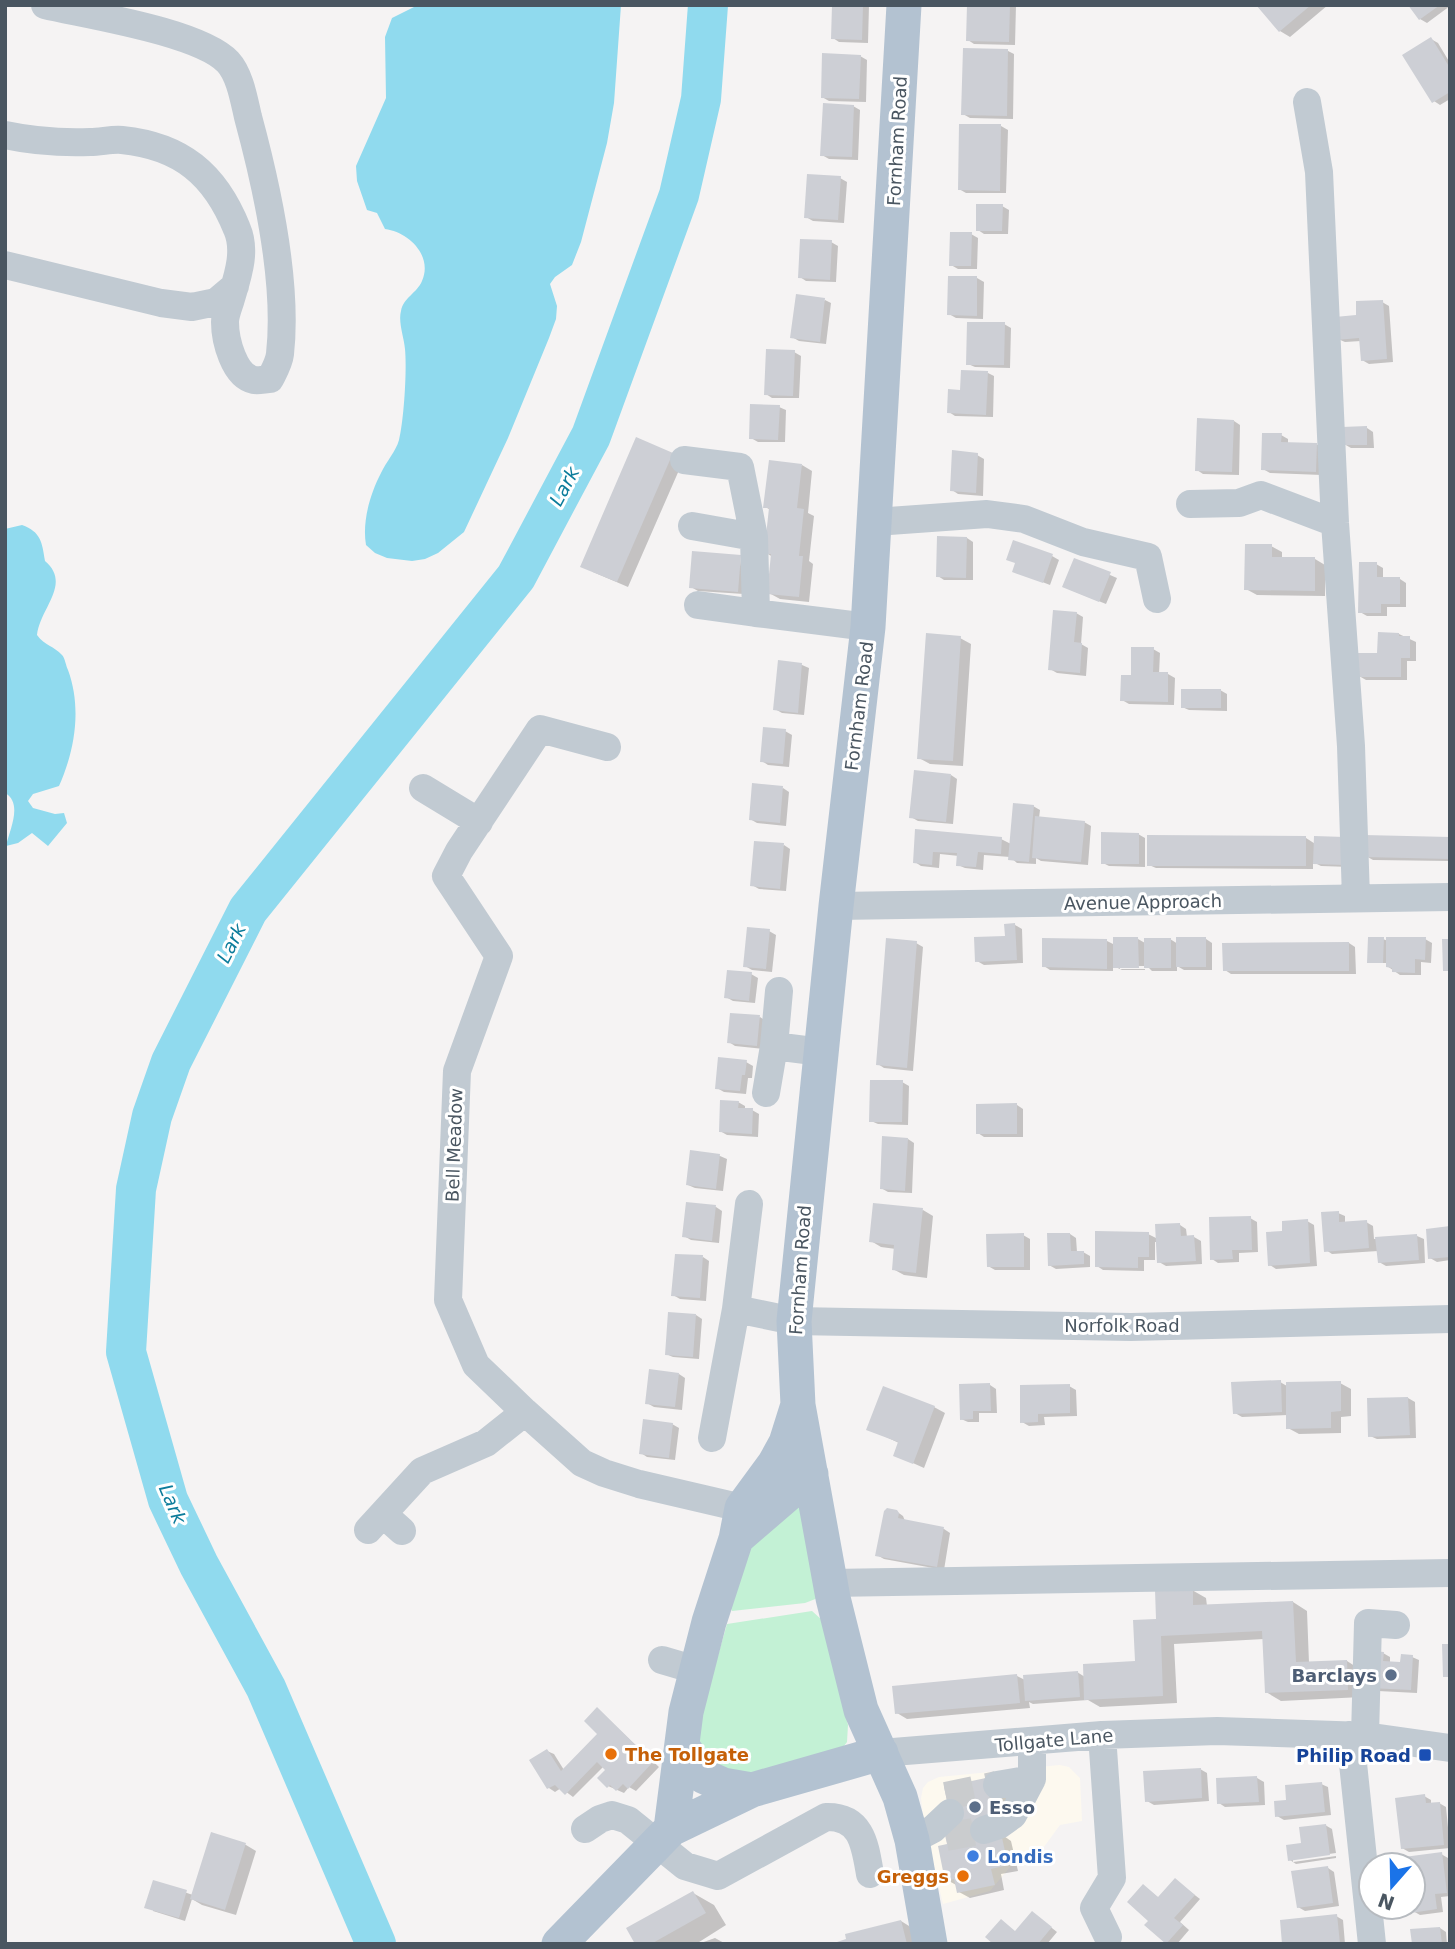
<svg xmlns="http://www.w3.org/2000/svg" width="1455" height="1949" viewBox="0 0 1455 1949" font-family="'DejaVu Sans',sans-serif">
<rect width="100%" height="100%" fill="#f5f3f3"/>
<!-- commercial -->
<path fill="#fdf9ef" d="M1060,1765L1069,1767L1080,1778L1082,1821L1060,1825L1035,1859L1015,1861L990,1891L943,1904L924,1824L921,1798L923,1788L928,1782L939,1777Z"/>
<!-- green -->
<path fill="#c3f1d5" d="M798,1489L818,1598L805,1603L732,1611L728,1601L754,1521Z
M812,1611L822,1620L848,1725L847,1742L838,1754L744,1776L723,1771L702,1755L696,1732L727,1624Z"/>
<!-- water -->
<path fill="#90daee" d="M418,5H621L614,103L607,143L581,242L572,265L555,277L550,284L557,306L556,319L549,338L508,438L464,532L438,553L425,559L412,561L387,558L375,553L366,545C362,522 370,494 381,473C386,462 396,451 399,440C404,420 407,369 405,349C404,337 398,322 401,311C403,298 417,293 422,281C433,256 409,232 385,229L377,213L367,210L357,181L356,166L386,98L385,37L392,18Z
M22,525C41,532 42,542 45,561C72,584 40,608 37,635C45,646 54,646 62,655C65,658 66,666 68,670C82,708 75,750 59,786L33,794L28,801L33,808L55,814L64,813L67,823L48,846L32,833L18,843L6,846C10,829 23,803 5,793V529Z"/>
<!-- shadow -->
<path fill="#0003" d="M834,5H869L868,43L839,42L833,38Z
M968,5H1016L1015,45L974,44L968,40Z
M1258,5H1328L1290,37L1280,31Z
M1410,5H1450V6L1427,23L1420,19Z
M1431,39L1438,43L1450,63V99L1440,105L1434,101Z
M1008,51L1014,54L1013,119L970,118L963,114Z
M860,56L867,60L866,102L829,101L822,97Z
M853,106L860,110L858,160L829,159L822,155Z
M1001,126L1008,130L1006,193H966L959,189Z
M840,178L847,182L844,223L813,221L806,217Z
M1002,206L1009,210L1008,234H984L978,230Z
M971,234L978,238L977,269H958L951,265Z
M831,242L838,246L836,282L806,281L800,277Z
M949,277L977,278L984,282L983,319L956,318L949,314Z
M825,300L831,303L826,344L799,341L792,337Z
M1382,302L1389,306L1393,362L1369,364L1362,360L1361,341L1345,342L1338,339L1358,317Z
M1004,324L1011,328L1010,368L975,367L968,364Z
M794,352L801,356L799,398H772L766,394Z
M988,373L994,376L993,417L955,416L949,412L961,391Z
M779,407L786,410L785,442H758L751,438Z
M1234,421L1240,425L1239,475L1203,474L1197,470Z
M1367,428L1373,432L1374,448H1351L1344,444Z
M1281,435L1288,439V444H1316L1323,448L1322,475L1270,473L1263,469Z
M637,439L683,461L628,587L593,572Z
M977,455L984,459L983,496L958,494L952,490Z
M802,465L812,471L808,513L814,516L809,561L813,564L809,602L780,599L769,593L773,557L766,553L771,510L765,507Z
M967,538L973,542V580H944L938,576Z
M1271,546L1282,552V559H1315L1325,565V596L1257,595L1246,589Z
M1052,556L1059,560L1050,585L1014,571Z
M740,557L744,594L698,591L691,587Z
M1075,560L1117,578L1106,604L1071,590Z
M1376,564L1383,568V579H1400L1406,583V607H1387V616H1367L1360,612Z
M1076,613L1083,617L1081,644L1088,648L1086,676L1057,673L1050,669Z
M1399,634L1416,642V661H1407V680H1366L1359,676Z
M960,638L971,644L963,766L930,764L919,758Z
M1153,649L1160,653L1159,674H1168L1175,678L1174,705L1129,704L1122,700L1133,677Z
M779,662L802,665L809,668L804,715L782,713L775,709Z
M1220,690L1227,694V711L1189,710L1182,707Z
M785,731L792,735L789,767L768,765L762,761Z
M951,775L957,779L953,824L918,821L911,817Z
M783,788L789,792L786,826L757,823L750,819Z
M1033,806L1040,810L1039,818L1084,822L1091,826L1088,865L1041,861L1036,858V864L1017,863L1010,857L984,855L983,870L965,868L958,865L959,856L940,854L939,868L921,866L915,862L917,831L1001,839L1011,844Z
M1138,834L1145,838V867L1109,866L1103,863Z
M1306,838L1351,867L1321,866L1313,862V869L1156,868L1149,865Z
M1450,838V861L1373,860L1366,856Z
M784,845L790,849L786,891L759,889L752,885Z
M1015,925L1022,929L1023,963L984,965L977,961L1007,937Z
M769,931L776,935L772,972L752,970L745,966Z
M1138,939L1145,943L1170,939L1178,944L1206,939L1212,943V970H1184L1177,966V971H1152L1147,966H1120V969L1113,966V971L1050,970L1044,966L1107,941L1115,945Z
M1383,939L1388,941L1425,939L1432,943L1431,963L1421,962V975H1400L1387,966L1388,963H1372L1369,962Z
M916,943L923,947L913,1071L884,1068L878,1064Z
M1349,943L1355,947L1356,974H1231L1225,970Z
M1120,969H1145V970H1122Z
M751,974L758,978L755,1003L733,1001L726,997Z
M760,1017L766,1021L764,1049L735,1046L729,1042Z
M746,1062L753,1066L752,1078H748L746,1094L724,1092L717,1088Z
M902,1082L909,1086L908,1125L878,1124L871,1121Z
M738,1102L745,1106V1110H752L759,1114L758,1137L727,1135L720,1131Z
M1017,1105L1023,1109V1137H984L978,1133Z
M908,1139L914,1143L912,1193L888,1192L881,1188Z
M692,1152L720,1156L727,1159L723,1191L695,1188L688,1185Z
M688,1204L716,1207L722,1211L719,1243L691,1240L684,1236Z
M923,1210L933,1216L927,1278L904,1275L893,1269L896,1249L881,1247L871,1241Z
M1338,1213L1345,1216V1224L1366,1222L1373,1226L1374,1239L1417,1236L1424,1239L1425,1263L1386,1266L1379,1262L1378,1251L1332,1254L1326,1250Z
M1250,1218L1257,1222L1258,1252L1239,1253V1262L1218,1263L1212,1259Z
M1307,1221L1314,1225L1317,1266L1276,1269L1270,1265L1284,1232Z
M1180,1225L1186,1229L1187,1237H1194L1201,1241L1202,1264L1166,1266L1159,1262L1158,1242H1155V1260H1144V1271L1103,1270L1097,1266L1148,1234L1158,1239Z
M1450,1228V1260L1437,1262L1430,1258Z
M1070,1234L1076,1238L1077,1252H1083L1090,1256V1267L1056,1269L1049,1265Z
M1023,1235L1030,1239V1270H995L988,1266Z
M703,1257L709,1261L706,1301L680,1299L673,1295Z
M696,1315L702,1319L699,1359L673,1357L666,1354Z
M679,1374L685,1378L682,1410L654,1407L647,1403Z
M1280,1382L1287,1386L1340,1383L1351,1389V1416L1341,1417V1433L1299,1434L1288,1428V1415L1242,1417L1235,1413Z
M990,1385L996,1389L997,1413H979V1422H968L961,1419Z
M1069,1386L1076,1390L1077,1416L1044,1417L1045,1425L1029,1426L1022,1422Z
M1408,1398L1415,1402L1416,1438L1377,1439L1370,1436Z
M934,1407L945,1413L924,1468L895,1455L899,1443L869,1429Z
M672,1424L679,1428L675,1460L647,1457L641,1453Z
M896,1511L903,1516L905,1521L944,1529L950,1533L944,1570L884,1559L877,1555Z
M1192,1590L1206,1598L1207,1606L1293,1602L1307,1611L1309,1663L1347,1661L1361,1670L1362,1697L1281,1701L1266,1692L1264,1639L1174,1644L1177,1703L1100,1707L1088,1700L1033,1704L1029,1702L1030,1708L907,1719L897,1713L1017,1676L1025,1680L1077,1672L1085,1677L1137,1663L1158,1621Z
M1383,1653L1390,1657V1663L1402,1664L1412,1657L1419,1660L1417,1693L1378,1691Z
M597,1709L659,1767L636,1791L629,1787L624,1793L608,1786L607,1770L604,1766L573,1797L561,1788L555,1792L549,1788L547,1751L554,1754L564,1770L599,1734Z
M1200,1769L1207,1773L1209,1801L1154,1805L1147,1801Z
M1257,1778L1264,1782L1265,1805L1225,1807L1219,1803Z
M1005,1784L1014,1826L1001,1834L1011,1841L1018,1871L1001,1874L1004,1890L970,1898L959,1892L958,1886L947,1880L949,1846Z
M1321,1784L1328,1787L1331,1815L1284,1820L1277,1816L1288,1802Z
M1424,1796L1431,1800V1804L1439,1803L1446,1807L1450,1848L1409,1852L1402,1848Z
M1325,1825L1332,1829L1336,1853L1293,1859V1862L1336,1856V1858L1296,1864L1290,1860L1303,1844Z
M212,1834L246,1845L256,1851L236,1915L202,1905L192,1899L185,1921L153,1911L154,1882L193,1895Z
M1441,1854L1448,1858L1450,1896L1441,1897L1443,1912L1420,1915L1413,1911V1865H1407Z
M1328,1868L1334,1872L1339,1906L1305,1911L1298,1907Z
M1175,1880L1200,1899L1180,1922L1189,1930L1177,1944H1169L1147,1925L1151,1920L1143,1886L1159,1898Z
M693,1893L714,1905L726,1925L696,1944H637Z
M1033,1913L1057,1932L1047,1944H996L1017,1932Z
M1336,1916L1343,1920L1345,1944H1284Z
M901,1921L922,1934L925,1944H835Z
M1440,1928L1446,1932L1447,1944H1413Z
M715,1938L726,1944H698Z"/>
<g fill="none" stroke-linecap="round" stroke-linejoin="round">
<!-- river -->
<path stroke="#90daee" stroke-width="40" d="M376,1944L266,1688L199,1565L168,1500L126,1352L136,1189L152,1116L171,1062L248,910L516,577L591,436L679,195L701,99L708,5"/>
</g>
<!-- building -->
<path fill="#cdcfd5" d="M832,5H863L862,40L831,39Z
M967,5H1010L1009,42L966,41Z
M1256,5H1311L1279,32Z
M1408,5H1440L1419,20Z
M1431,37L1450,68V92L1432,103L1402,55Z
M963,48L1008,49L1007,116L961,115Z
M822,53L861,55L859,99L821,98Z
M823,103L854,105L852,157L820,156Z
M959,124H1001L1000,191L958,190Z
M807,174L841,176L838,220L804,218Z
M976,204H1003L1002,231H976Z
M950,232H972L971,266H949Z
M800,239L832,240L830,280L798,278Z
M948,276H977V316L947,315Z
M796,294L825,298L820,342L790,338Z
M1383,300L1387,359L1361,361L1359,338L1336,340L1335,317L1356,315V301Z
M967,322H1005L1004,365H966Z
M766,349L795,350L793,396L764,395Z
M961,370L988,371L986,415L947,413L948,389L960,390Z
M750,404L780,405L778,440L749,439Z
M1197,418L1234,420L1232,472L1195,471Z
M1367,426V445H1342V427Z
M1262,433H1282L1281,442L1317,443L1316,472L1261,470Z
M636,437L673,453L617,582L580,567Z
M952,450L978,453L976,493L950,491Z
M769,460L802,464L797,508L804,509L799,556H803L799,597L767,594L771,554H764L769,508H763Z
M937,536L967,537L966,578L936,577Z
M1013,540L1053,554L1043,583L1012,572L1015,563L1006,560Z
M1245,544H1272V557H1315V591L1244,590Z
M692,551L741,555L738,592L689,588Z
M1074,558L1111,572L1099,602L1062,587Z
M1359,562H1377V577H1400V604H1381V613H1358Z
M1053,610L1077,612L1074,642L1082,643L1080,673L1048,670Z
M1378,632L1399,633V636H1410V658H1401V677H1358V653H1377Z
M926,633L961,636L953,761L917,759Z
M1131,647H1154L1153,672H1168V702L1120,701L1121,675H1131Z
M778,660L802,663L798,713L773,710Z
M1181,689H1221V708H1181Z
M763,727L786,729L783,764L760,762Z
M914,770L951,774L946,822L909,818Z
M752,783L783,786L780,823L749,820Z
M1013,803L1034,805L1029,862L1008,860Z
M1035,816L1085,821L1081,862L1032,858Z
M915,829L1002,837L1001,854L978,852L976,867L956,866L957,853L933,852L932,865L913,863Z
M1101,832L1139,833V864H1101Z
M1147,835L1306,836V866H1147Z
M1364,835L1450,837V859L1364,857Z
M1314,836L1345,837L1344,865L1313,864Z
M754,841L784,843L780,889L750,886Z
M1015,923L1017,960L975,962L974,937L1005,936L1004,924Z
M747,927L770,929L766,969L743,967Z
M1113,937H1138L1139,968H1113Z
M1176,937H1206V967H1176Z
M1368,937H1384L1383,963H1367Z
M1386,937H1426L1425,960L1415,959V973L1392,972V968L1386,967Z
M886,938L917,941L907,1068L876,1065Z
M1042,938L1107,939V969L1042,967Z
M1144,938H1171V968H1144Z
M1442,939H1450V971H1443Z
M1349,942V971H1223L1222,943Z
M727,970L752,972L749,1001L724,998Z
M730,1013L760,1015L757,1046L727,1043Z
M718,1057L747,1060L745,1075H742L740,1091L715,1089Z
M870,1080H903L902,1122H869Z
M720,1100L739,1101L738,1108H753L752,1134L719,1132Z
M1017,1103V1134H976V1104Z
M882,1136L908,1138L905,1191L880,1189Z
M690,1150L720,1154L716,1189L686,1185Z
M686,1202L716,1205L712,1241L682,1237Z
M873,1203L923,1208L916,1273L892,1270L894,1245L869,1242Z
M1339,1211V1222L1367,1220L1369,1248L1324,1252L1321,1212Z
M1251,1216L1252,1250H1232L1233,1259L1210,1260L1209,1217Z
M1308,1219L1310,1263L1268,1266L1266,1232L1282,1231V1221Z
M1180,1223L1181,1236L1194,1235L1196,1261L1157,1263L1155,1224Z
M1450,1226V1257L1428,1259L1426,1229Z
M1095,1231L1149,1232V1257H1138V1268L1095,1267Z
M1024,1233V1267H987L986,1234Z
M1047,1233H1070L1071,1251H1084V1264L1048,1266Z
M1417,1234L1419,1260L1378,1263L1375,1237Z
M675,1254L703,1255L700,1298L671,1296Z
M668,1312L696,1314L693,1357L665,1355Z
M649,1369L679,1373L675,1407L645,1404Z
M1281,1380L1282,1412L1233,1414L1231,1382Z
M1341,1381V1411L1331,1412V1428L1286,1429V1382Z
M990,1383L991,1411H973V1419L960,1420L959,1384Z
M1070,1384V1413L1038,1414V1422L1020,1423V1385Z
M883,1386L935,1406L913,1464L893,1456L898,1442L866,1430Z
M1408,1397L1410,1435L1368,1437L1367,1398Z
M643,1419L673,1423L669,1458L639,1454Z
M887,1508L897,1510L899,1513L898,1518L944,1527L937,1567L875,1556L884,1511Z
M1193,1588V1605L1293,1601L1296,1662L1347,1660L1348,1690L1265,1693L1262,1631L1161,1636L1163,1696L1084,1700L1083,1664L1135,1661L1133,1620L1156,1619L1155,1590Z
M1442,1644H1450V1677H1443Z
M1372,1651L1384,1652L1383,1661L1400,1662L1401,1654L1413,1655L1411,1690L1369,1688Z
M1078,1671L1080,1697L1025,1701L1023,1675Z
M1017,1674L1020,1703L895,1714L892,1686Z
M597,1707L653,1762L628,1789L623,1784L616,1791L610,1785L607,1788L597,1778L605,1770L597,1762L565,1795L555,1785L547,1789L529,1760L547,1749L561,1771L597,1734L584,1721Z
M1201,1768L1202,1798L1145,1802L1143,1771Z
M995,1776L1005,1820L1001,1833L1008,1865L991,1869L995,1885L957,1893L954,1879L945,1881L938,1846L947,1844L944,1831L953,1829L944,1787Z
M1257,1776L1259,1802L1217,1804L1216,1778Z
M1322,1782L1325,1812L1275,1817L1274,1801L1286,1800L1285,1785Z
M1425,1794L1426,1803L1440,1802L1444,1845L1401,1849L1395,1798Z
M1326,1824L1330,1855L1288,1861L1286,1845L1301,1843L1299,1827Z
M211,1832L246,1843L225,1910L190,1899Z
M1442,1852L1447,1893L1435,1894L1437,1909L1411,1913L1413,1865H1405L1404,1857Z
M1328,1866L1333,1903L1297,1908L1291,1871Z
M1175,1878L1195,1895L1174,1918L1183,1925L1166,1944L1144,1925L1148,1921L1127,1902L1143,1884L1158,1897Z
M153,1880L187,1890L179,1918L144,1908Z
M693,1891L706,1913L651,1944H635L626,1928Z
M1032,1911L1052,1927L1038,1944H993L985,1937L1001,1919L1015,1931Z
M1337,1914L1340,1944H1282L1280,1920Z
M901,1920L907,1944H831L846,1939L845,1934Z
M1440,1927L1442,1944H1412L1410,1929Z"/>
<g fill="none" stroke-linecap="round" stroke-linejoin="round">
<!-- minor-tunnel -->
<path stroke="#caccce" stroke-width="28" stroke-dasharray="28 14" stroke-linecap="butt" d="M946,1796L997,1785
M946,1837L984,1830"/>
<!-- minor -->
<path stroke="#c1cad2" stroke-width="28" d="M1307,102L1319,172L1335,523L1351,746L1356,898
M5,135C33,141 62,143 90,142C101,142 112,139 122,140C181,146 215,174 237,229C247,252 237,278 230,302C228,308 225,316 225,322C225,340 234,376 254,380C259,381 265,379 270,379C274,371 279,363 280,354C288,282 267,187 248,117C244,100 240,75 228,62C200,32 88,15 45,5
M5,265L161,303L192,307L216,302L235,286
M684,460L740,467L754,537L756,613L868,627
M1190,504L1239,503L1261,495L1335,523
M875,522L987,514L1024,519L1083,542L1148,557L1157,599
M692,526L754,537
M698,605L756,613
M607,747L540,729L459,851L446,876L499,956L457,1071L448,1300L476,1365L525,1412L582,1463L604,1473L639,1484L742,1508
M423,788L479,822
M836,906L1450,897
M774,1046L779,991
M766,1093L774,1046L821,1052
M736,1309L794,1321L1131,1327L1450,1319
M712,1438L736,1309L749,1204
M383,1514L402,1531
M368,1530L422,1471L486,1443L525,1412
M830,1583L1450,1573
M662,1660L696,1670
M1102,1735L1112,1878L1094,1908L1108,1937
M1350,1735L1372,1944
M1365,1736L1368,1623L1396,1625
M881,1753L1102,1735L1217,1731L1365,1736L1450,1748
M997,1785L1032,1779
M585,1829L600,1819L612,1815L628,1820L685,1866L718,1876L826,1817C862,1816 865,1845 870,1874
M984,1830L999,1825L1013,1815L1032,1779V1741
M912,1840L933,1829L950,1813"/>
<!-- major -->
<path stroke="#b3c2d1" stroke-width="35" d="M904,5L868,627L836,906L794,1321L798,1405L833,1598L861,1710L900,1797L912,1840L930,1944
M739,1536L811,1474
M682,1746L703,1776L723,1785L752,1790
M671,1829L686,1712L709,1622L736,1539L742,1508L775,1463L786,1443L797,1408
M559,1944L671,1829L752,1790L881,1753"/>
</g>
<!-- markers -->
<g fill="#5c6f8a" stroke="#fff" stroke-width="2.5">
<circle cx="1391" cy="1675" r="7"/>
<circle cx="975" cy="1807" r="7"/>
</g>
<g fill="#e8710a" stroke="#fff" stroke-width="2.5">
<circle cx="611" cy="1754" r="7"/>
<circle cx="963" cy="1876" r="7"/>
</g>
<rect fill="#1a4fb4" stroke="#fff" stroke-width="2.5" x="1418" y="1748" width="14" height="14" rx="3.5"/>
<circle fill="#3f7fe0" stroke="#fff" stroke-width="2.5" cx="973" cy="1856" r="7"/>
<g text-anchor="middle" dominant-baseline="central" stroke-width="6" stroke-linejoin="round" paint-order="stroke">
<!-- street labels -->
<g font-size="18" fill="#4a5661" stroke="#fff">
<text transform="translate(897 141) rotate(-87)">Fornham Road</text>
<text transform="translate(859 706) rotate(-83)">Fornham Road</text>
<text transform="translate(1143 902) rotate(-1)">Avenue Approach</text>
<text transform="translate(454 1145) rotate(-88)">Bell Meadow</text>
<text transform="translate(800 1270) rotate(-86)">Fornham Road</text>
<text x="1122" y="1325">Norfolk Road</text>
<text transform="translate(1054 1740) rotate(-5)">Tollgate Lane</text>
</g>
<!-- service labels -->
<g font-size="18" font-weight="bold" fill="#4e5e75" stroke="#fff" text-anchor="end">
<text x="1377" y="1675">Barclays</text>
<text x="989" y="1807" text-anchor="start">Esso</text>
</g>
<!-- food labels -->
<g font-size="18" font-weight="bold" fill="#c56008" stroke="#fff" text-anchor="start">
<text x="625" y="1754">The Tollgate</text>
<text x="949" y="1876" text-anchor="end">Greggs</text>
</g>
<!-- transit labels -->
<g font-size="18" font-weight="bold" fill="#164399" stroke="#fff" text-anchor="end">
<text x="1411" y="1755">Philip Road</text>
</g>
<!-- shop labels -->
<g font-size="18" font-weight="bold" fill="#366cbe" stroke="#fff" text-anchor="start">
<text x="987" y="1856">Londis</text>
</g>
<!-- water labels -->
<g font-size="19" font-style="italic" fill="#0c7c9b" stroke="#fff">
<text transform="translate(564 486) rotate(-62)">Lark</text>
<text transform="translate(231 943) rotate(-63)">Lark</text>
<text transform="translate(173 1504) rotate(67)">Lark</text>
</g>
</g>
<!-- border -->
<rect width="1455" height="1949" fill="none" stroke="#4a5661" stroke-width="14"/>
<!-- north arrow -->
<g transform="translate(1392 1886) rotate(200)"><circle r="33" fill="#ffffff" stroke="#b7bbc0" stroke-width="2"/>
<path d="M0-5L12 26L0 18L-12 26Z" fill="#1a73e8"/>
<text y="-10" font-size="19" font-weight="bold" text-anchor="middle" fill="#4a5661">N</text>
</g>
</svg>
